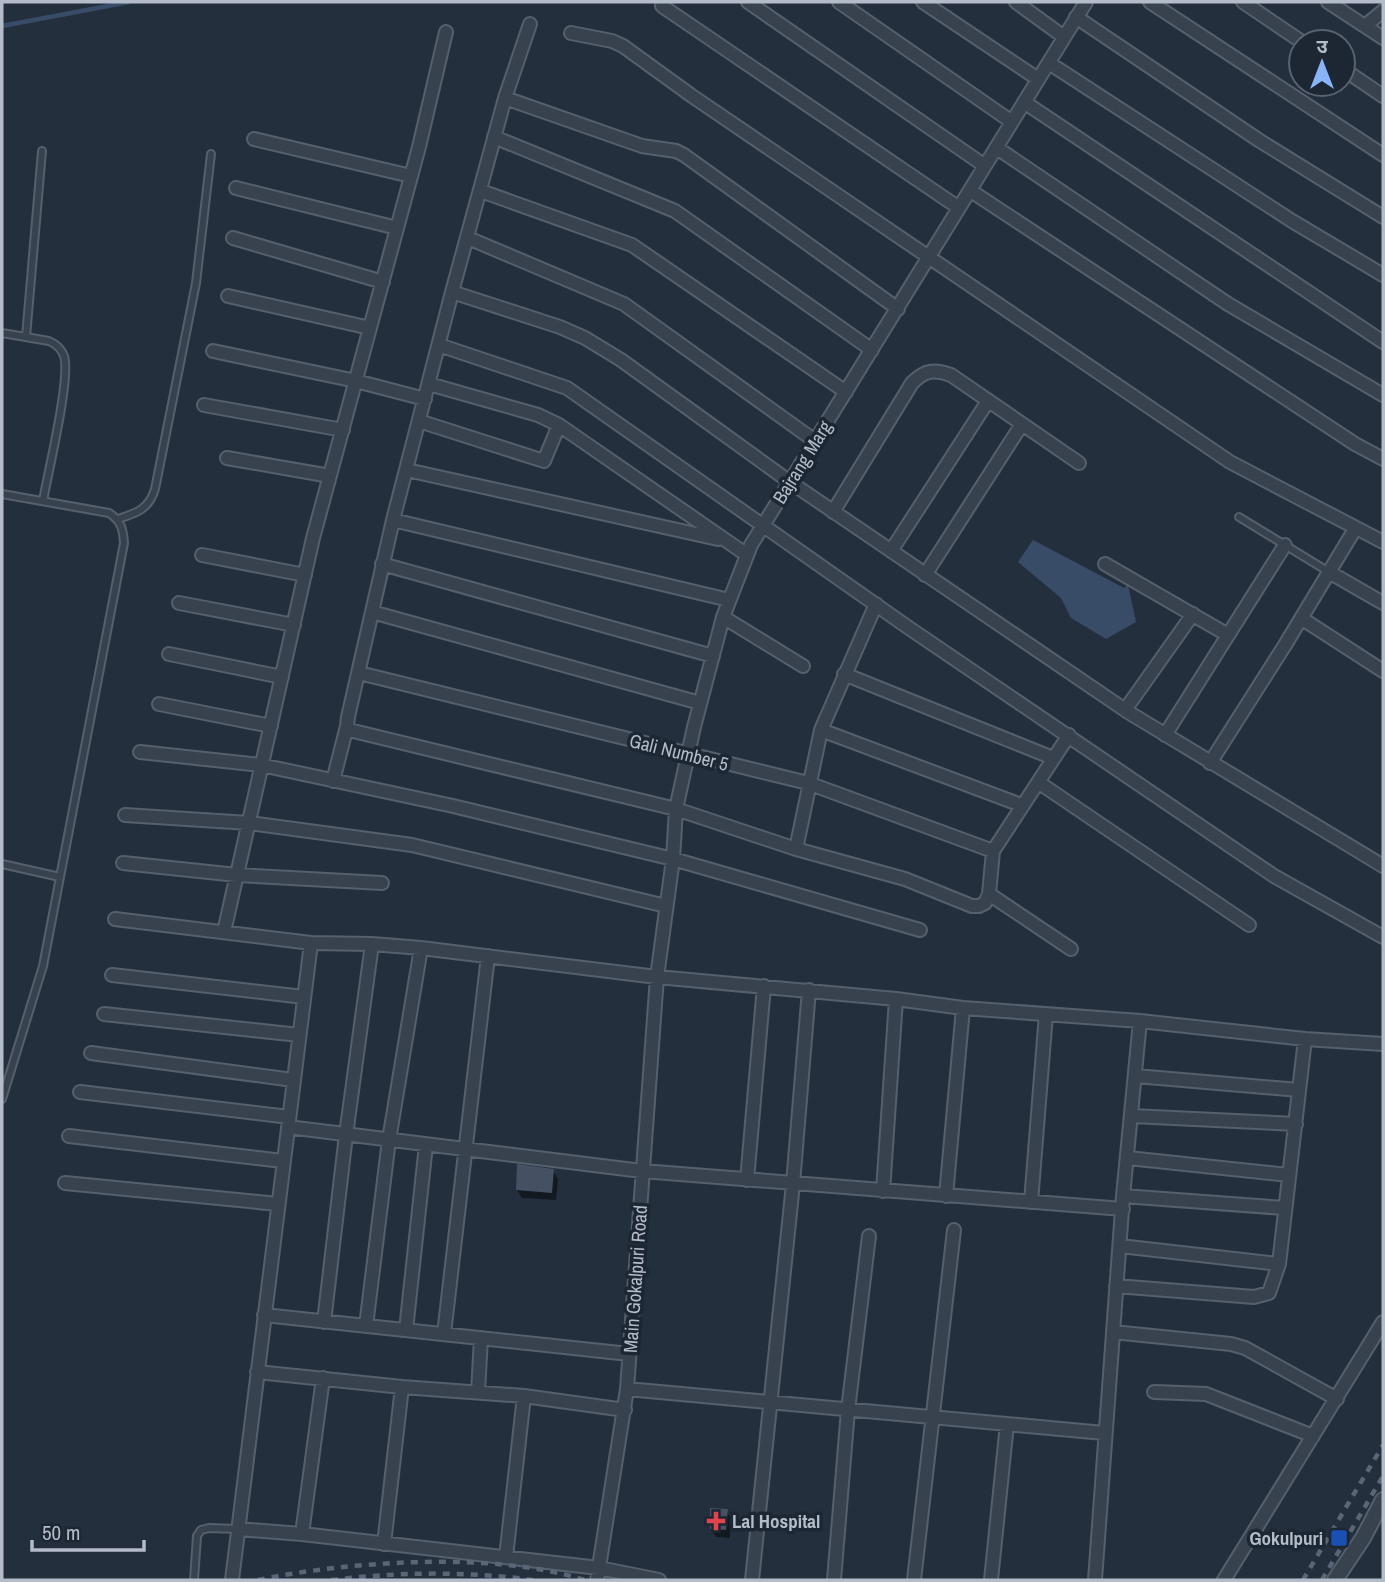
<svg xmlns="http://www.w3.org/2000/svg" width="1385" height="1582" viewBox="0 0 1385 1582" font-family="'Archivo Narrow','Noto Sans Devanagari',sans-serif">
<rect width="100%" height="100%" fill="#242f3e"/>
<!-- water -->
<path fill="#394c67" d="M1033,540L1124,588L1128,585L1136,622L1106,639L1071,618L1061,598L1018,562Z"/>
<!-- shadow -->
<path fill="#0007" d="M553,1171L558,1179L556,1200L522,1198L517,1190Z
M727,1511L731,1519L730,1538L716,1537L711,1529Z"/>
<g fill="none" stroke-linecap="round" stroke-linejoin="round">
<!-- stream -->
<path stroke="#394c67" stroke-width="4.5" d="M2,26L129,2"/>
</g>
<!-- building -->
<path fill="#455162" d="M517,1164L554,1169L552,1193L516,1190Z
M710,1508L728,1509L726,1530L710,1529Z"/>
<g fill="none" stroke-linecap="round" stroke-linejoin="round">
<defs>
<path id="service" d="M2,333L49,341C56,344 61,348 64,356C71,378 48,472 43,501
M26,337L42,151
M2,494L109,513C121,521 123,528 124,543L43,966L2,1099
M1239,517L1329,572
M118,519C137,513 149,509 155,489L196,283L211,154
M2,864L60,877
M194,1580L197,1536L201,1530L209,1528L238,1529"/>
<path id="minor" d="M748,2L985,166
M839,2L1012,122
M923,2L1038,79
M1016,2L1064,37
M1150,2L1383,155
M1243,2L1302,42
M1328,2L1383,38
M662,6L959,208
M1076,17L1260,141L1383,217
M530,24L505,98L452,292L393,520L348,717L347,726L349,730L676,809L796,849L905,879L972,906H979L985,903L989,894L993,851L1069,735
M1365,26L1383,11
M571,33L612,41L623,46L692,96L1230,462L1383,542
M1049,63L1292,221L1383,275
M1343,69L1383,96
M505,98L642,146L676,151L684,155L898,309
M1024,102L1383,342
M494,137L675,211L872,350
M254,139L411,176
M997,148L1228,304L1383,395
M236,188L397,228
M481,191L632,245L846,392
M971,191L1355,444L1383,459
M233,238L383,282
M468,238L624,304L815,441
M452,292L560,327L585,338L621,360L790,482L1128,712L1383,866
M228,296L370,328
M439,345L567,388L909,628L1274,876L1383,937
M213,351L356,381L425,399
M429,384L538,415L559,425L747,555
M204,405L343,430
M419,421L544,461L559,425
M227,458L330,476
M407,470L718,539
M833,512L912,383C925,370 934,369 951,375L1079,463
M393,520L729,600
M891,551L988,401
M202,555L305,575
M382,564L713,656
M1105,564L1228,635
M1329,572L1383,603
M925,575L1022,424
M179,603L294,625
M372,612L700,703
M723,617L803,666
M1301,618L1383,671
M169,654L282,677
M359,673L808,783L993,851
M844,674L1053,758
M159,704L271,726
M1125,710L1193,614
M821,730L1021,805
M1165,735L1285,545
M140,752L261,765L453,806L673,859L920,930
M1210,763L1285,645L1355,529
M333,781L347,726
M1038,782L1249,925
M125,815L249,823L412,845L666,906
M796,849L821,730L876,604
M123,863L237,875L382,883
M989,894L1071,949
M115,919L311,943L372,944L421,948L657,977L896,999L963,1008L1140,1021L1305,1039L1383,1044
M224,932L313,538L419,147L446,32
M112,975L304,997
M104,1014L299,1035
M91,1053L293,1080
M1136,1076L1299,1090
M80,1092L289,1117
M1132,1116L1296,1124
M288,1127L642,1171L1123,1209
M69,1136L283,1161
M1128,1158L1289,1175
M747,1180L764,986
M65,1183L278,1204
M883,1191L896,999
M946,1196L963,1008
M1123,1196L1284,1208
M1031,1202L1046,1014
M1120,1246L1279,1264
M1116,1286L1254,1297L1269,1293L1279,1264L1305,1039
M264,1315L629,1354
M324,1322L346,1135L372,944
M366,1326L389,1140L421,948
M406,1330L426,1145
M1113,1332L1231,1344L1245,1348L1337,1399
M444,1334L488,956
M257,1372L402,1387L524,1396L625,1410
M627,1389L1104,1433
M478,1392L481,1338
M1154,1392L1206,1394L1313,1436
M238,1529L302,1534L599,1568L659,1580
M302,1534L323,1378
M384,1544L402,1387
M506,1557L524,1396
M232,1580L311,943
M597,1580L627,1389L657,977L673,859L676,809L694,727L723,617L751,545L1086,2
M752,1580L793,1184L809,990
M834,1580L848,1410L869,1236
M914,1580L954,1230
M991,1580L1007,1424
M1095,1580L1123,1196L1140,1021
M1224,1580L1383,1322"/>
<path id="tertiary" d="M1335,1580L1363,1538L1383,1500"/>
</defs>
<!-- service casing -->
<use href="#service" stroke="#565f6c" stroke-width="10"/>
<!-- minor casing -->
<use href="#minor" stroke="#565f6c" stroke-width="16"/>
<!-- tertiary casing -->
<use href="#tertiary" stroke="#565f6c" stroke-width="18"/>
<!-- service -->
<use href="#service" stroke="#38414e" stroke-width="6"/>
<!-- minor -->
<use href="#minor" stroke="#38414e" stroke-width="12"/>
<!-- tertiary -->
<use href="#tertiary" stroke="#38414e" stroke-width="14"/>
<!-- rail -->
<path stroke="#5a6575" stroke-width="4.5" stroke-dasharray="7 7" stroke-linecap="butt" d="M258,1580C349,1561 495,1551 584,1580
M331,1580C398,1572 465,1571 533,1580
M1303,1580L1383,1445
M1322,1580L1383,1476"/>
</g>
<!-- markers -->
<path fill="#e0444e" stroke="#1d2633" stroke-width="2.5" d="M712.5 1510.5h7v7h7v7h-7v7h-7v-7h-7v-7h7z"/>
<rect fill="#1a4fb4" stroke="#1d2633" stroke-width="2.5" x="1330" y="1529" width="18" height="18" rx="3.5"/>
<g text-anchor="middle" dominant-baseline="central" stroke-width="7" stroke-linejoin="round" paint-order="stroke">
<!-- street labels -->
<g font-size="19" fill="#b4bcc9" stroke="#1d2633">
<text transform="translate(802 462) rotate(-58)">Bajrang Marg</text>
<text transform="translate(679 752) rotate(14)">Gali Number 5</text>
<text transform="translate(635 1279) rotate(-86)">Main Gokalpuri Road</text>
</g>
<!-- poi labels -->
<g font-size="19" font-weight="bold" fill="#b4bcc9" stroke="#1d2633" text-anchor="start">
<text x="732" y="1521">Lal Hospital</text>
<text x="1323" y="1538" text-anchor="end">Gokulpuri</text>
</g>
</g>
<!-- border -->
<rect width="1385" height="1582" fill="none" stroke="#b4bcc9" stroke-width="7"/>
<!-- north arrow -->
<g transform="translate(1322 63)"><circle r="33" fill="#1d2633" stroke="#59626f" stroke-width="2"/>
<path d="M0-5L12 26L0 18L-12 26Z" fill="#8ab4f8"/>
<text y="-10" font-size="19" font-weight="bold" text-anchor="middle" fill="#b4bcc9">उ</text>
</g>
<!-- scale -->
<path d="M32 1540v10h112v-10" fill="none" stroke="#b4bcc9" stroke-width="3.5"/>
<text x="42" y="1540" font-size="21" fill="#b4bcc9" stroke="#1d2633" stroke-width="5" paint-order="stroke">50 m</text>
</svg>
